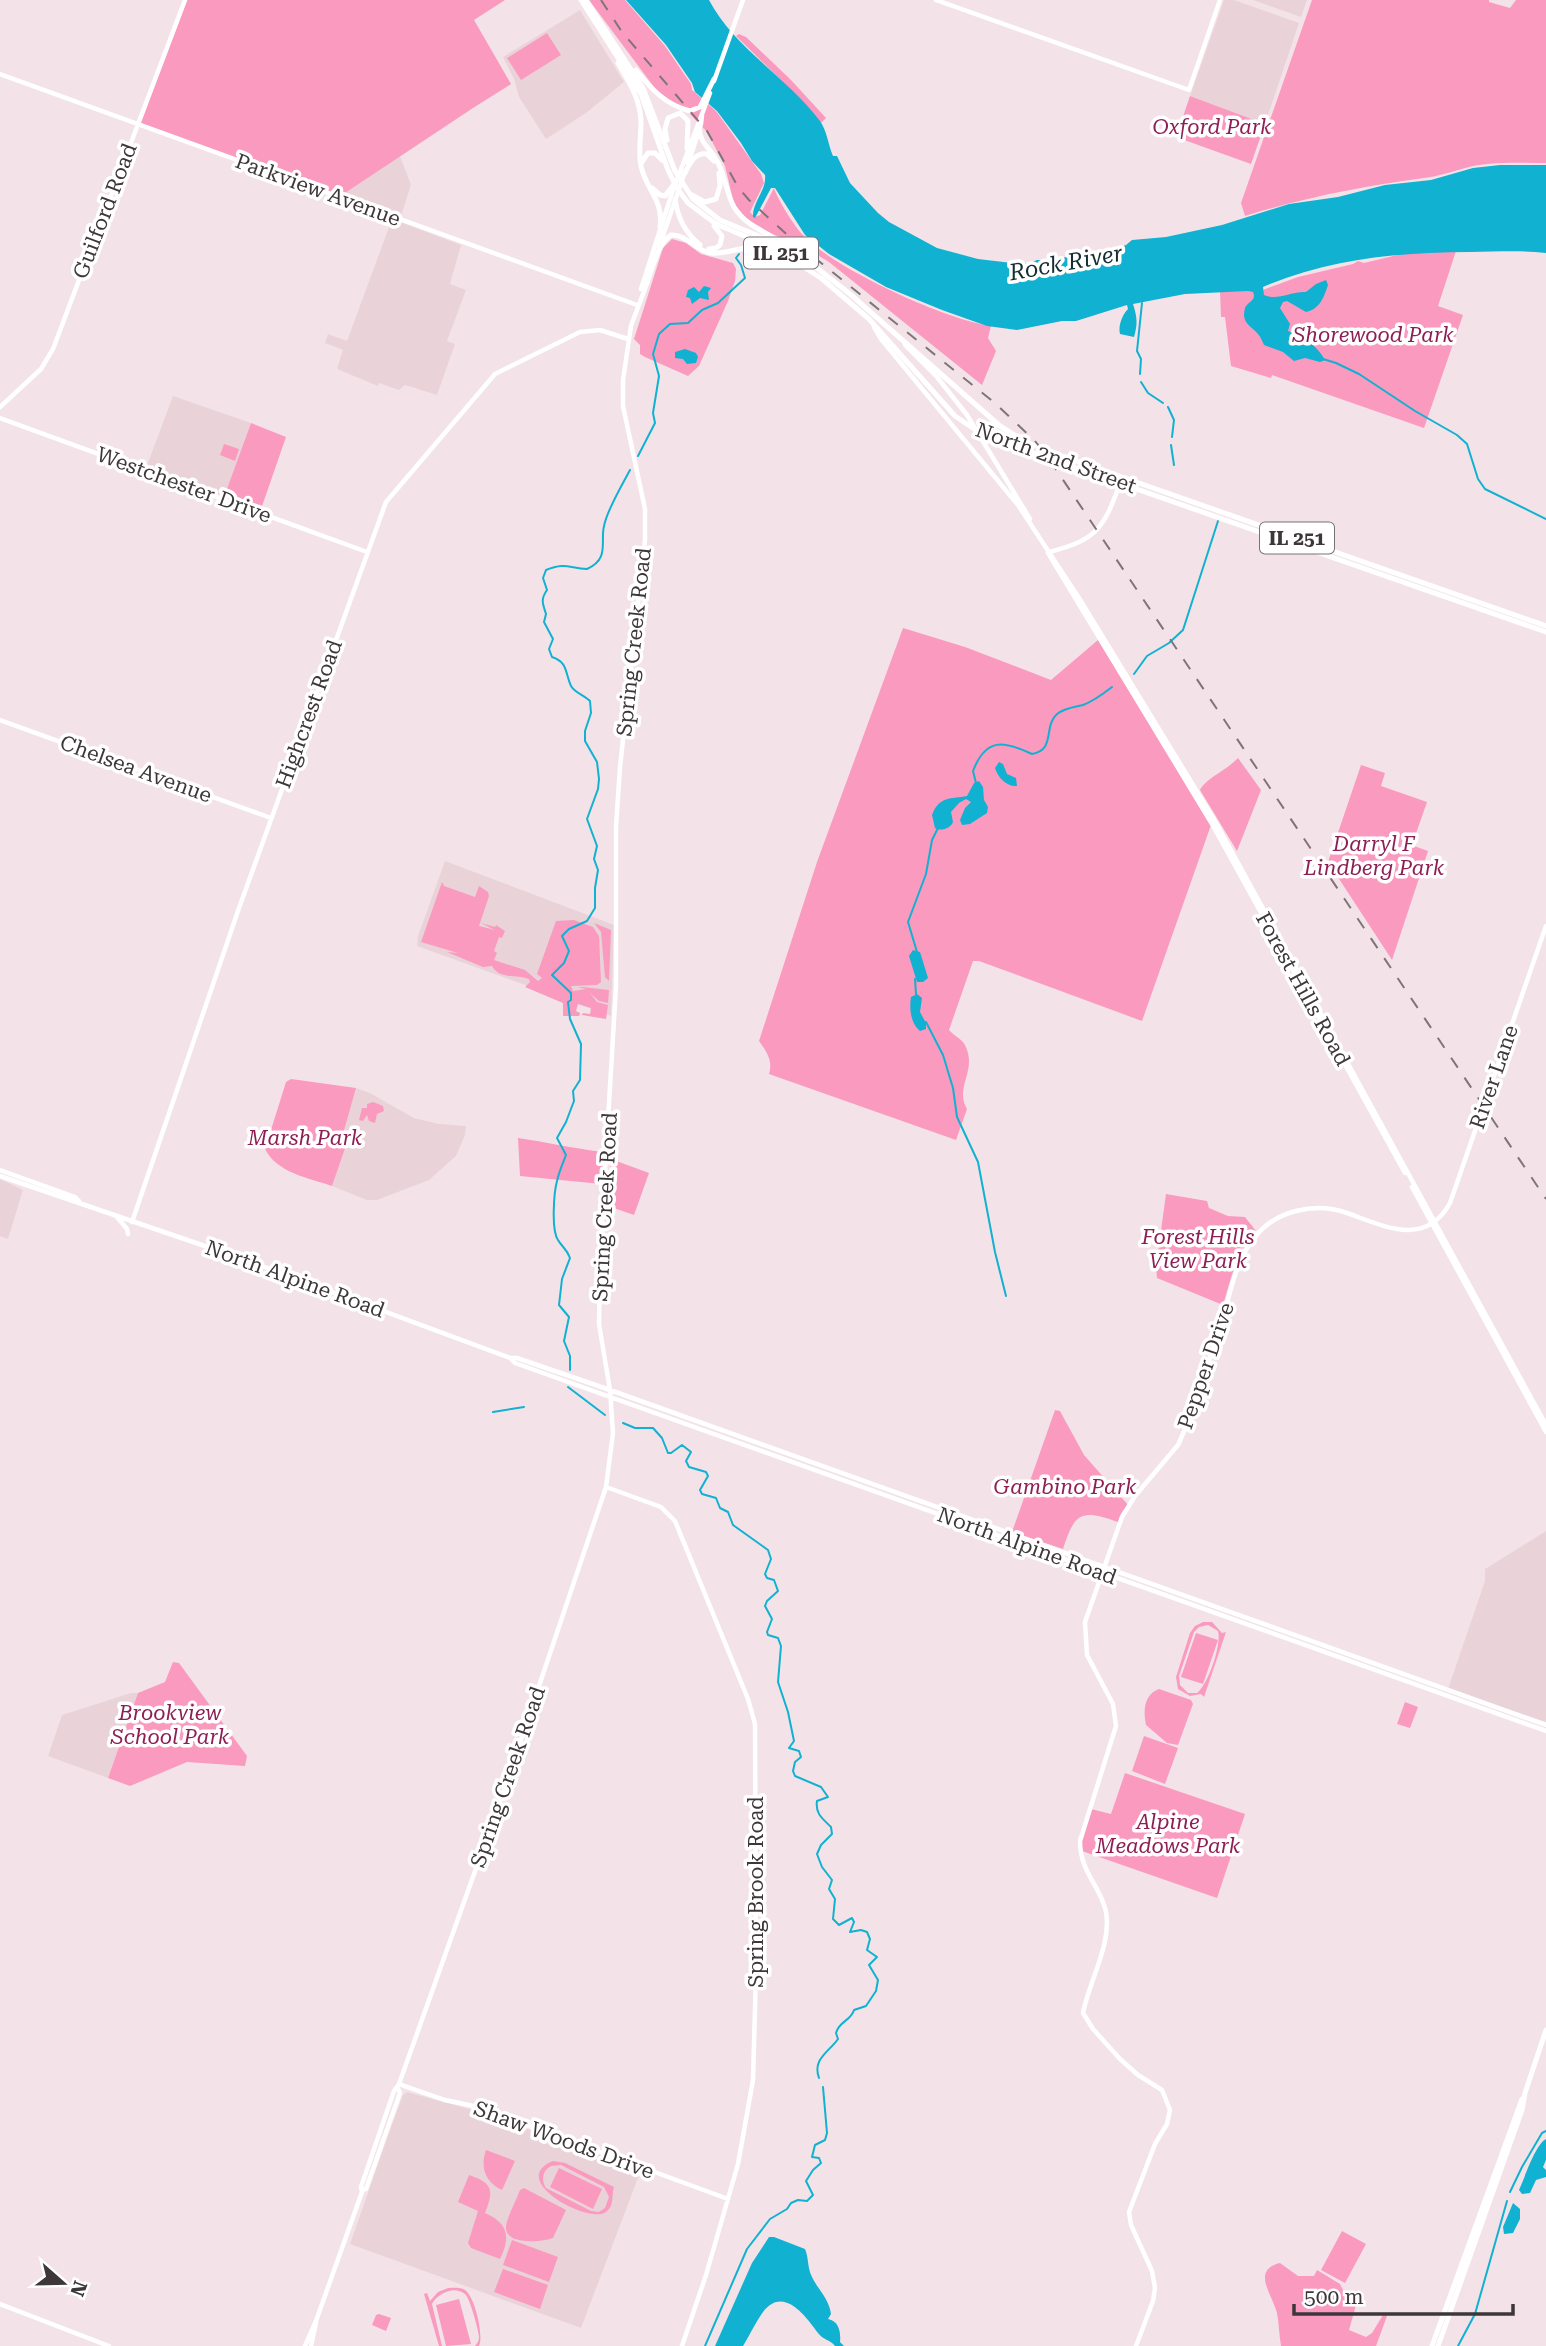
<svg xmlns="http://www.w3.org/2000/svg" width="1546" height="2346" viewBox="0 0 1546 2346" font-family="'Roboto Serif',serif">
<rect width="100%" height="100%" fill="#f3e3e8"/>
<!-- built -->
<path fill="#e9d3d9" d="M1224,0H1234L1299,23L1265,124L1190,96Z
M1253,0H1307L1301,17Z
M580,10L624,82L586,113L546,139L519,97L514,79L503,57Z
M400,156L411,185L401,216L342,195Z
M392,219L461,245L450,284L466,290L447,341L455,344L437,395L405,385L399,390L379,383L378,386L337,369L343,350L325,343L328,334L347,341Z
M173,396L251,423L224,497L146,468Z
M445,861L614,925L611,1016L417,946L418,936Z
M356,1088L370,1093L414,1118L439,1124L466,1126L465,1135L456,1156L429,1180L377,1200H367L332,1186L347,1144L340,1141Z
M0,1179L23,1190L8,1239L0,1236Z
M1546,1531V1722L1448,1689L1485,1581V1569Z
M131,1693H138L108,1778L48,1756L62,1715Z
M407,2092L480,2112L641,2170L581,2328L350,2244L390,2130L403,2095Z"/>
<!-- green -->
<path fill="#fa9abf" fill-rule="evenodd" d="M187,0H505L474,20L511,84L473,108L342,195L331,193L140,125Z
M589,0H625L665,46L691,84L692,90L716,111L761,174L764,183L750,212L755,217L760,215L774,188C778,200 793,224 802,234C832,268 946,320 991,326L988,338L996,351L982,385L829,262L794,241L774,235L747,219L734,204L725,166L707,132L685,109L673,103L657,91Z
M1312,0H1489V2L1510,8L1516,0H1546V163C1520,163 1490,161 1465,168C1451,172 1439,176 1424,178C1363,186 1303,198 1245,216L1241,203Z
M547,33L561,55L521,80L507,58Z
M739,34L746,37L791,80L826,118L821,123L789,88L736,36Z
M1190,96L1265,124L1251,164L1176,137Z
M672,239L686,243L701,254L733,263L736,269L735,281L728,301L699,366L688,376L645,357L640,354V345L634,339L663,248Z
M1456,251L1438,306L1463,315L1424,428L1272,375L1271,378L1231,366L1225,317H1221L1220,291H1260L1298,277L1353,264L1358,261L1364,263L1410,252Z
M251,423L286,437L261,509L224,497Z
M224,444L239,449L235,461L220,455Z
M903,628L965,647L1051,680L1098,640L1211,825L1142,1021L979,961H973L949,1030C954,1036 962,1039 965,1045C978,1071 954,1087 967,1109L956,1140L769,1074C773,1061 767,1052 759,1041L817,862Z
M1238,758L1261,790L1237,851L1200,790C1205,779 1227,770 1238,758Z
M1361,765L1385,773L1381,786L1427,802L1413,842L1414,846L1428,851L1392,960L1328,862Z
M442,882L444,886L475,897L479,886L488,892L489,896L479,926L495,930L481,923L495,927L496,925L505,931L502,938L499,937L494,951L497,953L494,960L525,970L538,981L542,978L537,974L556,921L574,920L593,927L599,936L601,982L597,985L571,986L573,991L586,989L578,987H582L609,990L608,1003L599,1001L590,993L597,1002L608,1005L606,1019L582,1015L583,1013L590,1014L591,1008L578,1004L576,1011L580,1013L579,1016H563V1003L525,987L530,982L529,979C517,974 500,980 492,966L483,967L447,952L458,953L421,942Z
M594,923L611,930L609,981L605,977L601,932Z
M291,1079L356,1088L341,1141L347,1143L332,1186C309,1178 277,1173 265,1149L286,1082Z
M373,1102L383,1106L384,1111L377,1114L375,1123L369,1121L367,1115L363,1121L359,1120L362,1108H367V1104Z
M518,1138C548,1142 574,1149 604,1152L601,1184L520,1176Z
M611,1159L649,1173L634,1215L608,1206Z
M1166,1194L1207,1201L1209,1208L1228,1216L1245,1217L1256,1231C1236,1251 1231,1279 1223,1305L1157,1278L1156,1267Z
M1055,1410L1060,1411L1084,1455L1129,1506L1122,1512L1118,1522C1081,1509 1075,1512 1063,1549L1012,1532Z
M1203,1622H1212L1222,1633L1226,1632L1204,1697L1201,1694L1190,1696L1178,1689L1176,1677L1190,1633L1195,1626ZM1208,1625L1218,1631C1222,1644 1208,1685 1197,1693H1188L1180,1685L1179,1676L1194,1632L1199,1627Z
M1196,1633L1218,1640L1203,1684L1181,1677Z
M173,1662L179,1663L247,1756L245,1766L187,1762L130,1786L108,1778L138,1693L165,1682Z
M1159,1689L1191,1700L1193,1704L1178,1745L1167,1743L1146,1725C1143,1711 1144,1694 1159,1689Z
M1405,1702L1418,1707L1410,1728L1397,1724Z
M1144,1736L1178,1748L1165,1784L1132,1771Z
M1125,1773L1245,1814L1217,1898L1082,1851V1839L1091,1809L1111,1814Z
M486,2150L515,2161L502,2190C485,2182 480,2167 486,2150Z
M553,2161L565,2163L614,2187C611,2196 615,2205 606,2212C589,2225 506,2180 553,2161ZM561,2165L604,2187L609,2197L605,2208L599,2212L591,2211L546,2188C541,2180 542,2171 551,2166Z
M559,2168L602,2189L593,2209L550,2187Z
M469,2175C493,2183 494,2190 485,2213C508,2223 511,2237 500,2259L471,2248L468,2243L478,2211L458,2202Z
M524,2188L566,2210L553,2238C542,2242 504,2246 506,2226C508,2215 516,2201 520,2190Z
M1342,2231L1366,2244L1345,2283L1321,2270Z
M512,2240L558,2257L549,2282L503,2265Z
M1280,2263L1298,2276H1314L1317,2270L1340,2284L1349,2303L1356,2305L1349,2330L1366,2337L1372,2333L1383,2315L1387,2316L1376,2346H1281C1279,2335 1279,2323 1277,2313C1272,2294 1251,2270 1280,2263Z
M503,2269L548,2285L540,2309L494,2292Z
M448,2288C454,2288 460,2287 465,2290C475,2297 484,2336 479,2346H475C478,2342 479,2341 479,2336C478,2329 470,2298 465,2294C454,2285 437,2294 432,2304L442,2346H439L424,2294L427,2293L430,2301L438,2292Z
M459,2299L471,2344L446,2346L436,2305Z
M379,2314L391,2318L386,2331L372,2325L376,2315Z"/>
<!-- water -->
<path fill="#11b1d1" d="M626,0H709C735,49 787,77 820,121C827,131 828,144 833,156H837L850,183L878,213L889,222L937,248L978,259L1012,263H1030L1037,260H1049L1090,253L1101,254L1126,245L1132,240L1166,237L1222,225L1289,204L1338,197L1385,185L1431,180L1473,168L1500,165H1546V253C1521,250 1495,252 1470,252C1400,252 1328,259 1263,287L1264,295C1277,301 1292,291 1306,292L1316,284L1326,280L1328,285C1324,297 1320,309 1306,312L1287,301L1283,302L1280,308L1290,324L1288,331C1303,337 1317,345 1325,360L1320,362L1305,358L1294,361L1283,352L1264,345C1262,341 1261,337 1258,334C1250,325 1241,323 1245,308C1248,301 1257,301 1253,292L1248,291L1185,294L1133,304C1137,317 1138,323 1134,337L1120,334C1118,326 1122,315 1128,309L1127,305L1076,321H1062L1017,330L987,326L942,310L886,287L829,254L805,235L775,188H771L755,218L753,217C752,202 767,190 765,175L752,161L741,143L717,111L695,92L692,83L666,45Z
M704,286L711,288L708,292L709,300L700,298L692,304L690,298L686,297L688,290L694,287L699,292Z
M685,349L696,353L698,357L696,363L687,364L683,359L675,358V352Z
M999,762L1003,764L1007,774L1016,778L1017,786C1007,787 998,778 995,768Z
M979,781L983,787L984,800L988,807L987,813L970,824L962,825L960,820L965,808L971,802L966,799L959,803L951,812L953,822C951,828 941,832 935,828L932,815C939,796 951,799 967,796L974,783Z
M913,950L920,952L928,978L923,982H917L909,956Z
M917,994L922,998L920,1012L926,1023V1029L920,1031C911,1024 909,1009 911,997Z
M1546,2139V2160L1543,2167L1546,2170V2177L1536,2180L1530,2193L1522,2194L1519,2190C1525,2177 1535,2145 1546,2139Z
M1513,2203L1520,2209V2219L1513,2233L1504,2234L1503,2227Z
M769,2237H774L805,2249C809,2258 807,2267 812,2277C819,2291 829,2299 831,2314L828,2319C839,2321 841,2332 840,2342L844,2346H835C831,2340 823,2340 818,2333C806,2317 784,2285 763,2312C755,2323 750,2335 743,2346H715L752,2263Z"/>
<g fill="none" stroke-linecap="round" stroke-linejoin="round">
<!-- stream -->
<path stroke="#11b1d1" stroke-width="2" d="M1323,359L1336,363L1359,374L1415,411L1457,435L1467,444L1478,479L1485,489L1546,519
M1140,374L1141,359L1137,351L1142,303
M1141,382L1148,393L1163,403
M1168,407L1174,420L1172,437
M1171,445L1174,465
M638,456L655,423L653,413L659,376L653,354L659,334L670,324L688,323L702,310L718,303L745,278L741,265L736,258L739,254
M1134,674L1147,656L1169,643L1183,630L1218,521
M976,783L973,771C986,737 1004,741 1032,754C1056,750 1043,726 1057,714C1064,708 1075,707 1083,705C1094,701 1103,694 1112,687
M917,952L908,922L926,874L932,840L938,828
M915,979L916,994
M926,1022L943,1055L953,1088L957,1117L978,1162L995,1252L1006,1296
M570,1370V1356L564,1341L569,1317L559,1305L562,1279L570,1258C567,1249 562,1247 558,1240C551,1230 554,1192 557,1181C559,1172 563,1163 566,1155L557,1138L566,1122L574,1101L573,1091L580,1080L581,1044L570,1019L568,1002L571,1000V993L552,975L564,963L569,951L562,936L569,929L587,921L595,908V888L598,870L594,859L597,846L587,819L598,789L599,779L597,762L585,741V731L591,713L590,701C584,695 575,693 571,686C565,673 568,662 552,657L549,649L553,639L544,622L546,614C543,604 540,600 547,590L543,578L546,570C565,562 569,568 587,569C610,559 600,542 604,526C607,510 622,485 630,470
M568,1387L605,1415
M493,1412L524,1407
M623,1423L635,1428H653L662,1438L668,1453H671L682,1445L691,1452L686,1461L689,1467L706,1472L708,1476L700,1490L702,1494L716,1498L720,1508L728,1512L733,1525L768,1550L771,1559L765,1574L767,1578L774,1580L778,1591L767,1601L765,1606L772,1619L767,1632L768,1635L778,1638L781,1646L778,1682L788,1712L794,1741L789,1748L799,1751L801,1757L795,1762L793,1771L795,1776L821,1787L828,1797L817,1801C815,1814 823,1819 831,1827L832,1834L821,1845L817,1854L822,1867L832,1880L829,1889L835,1899L833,1919L839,1925L852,1918L854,1922L850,1932L861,1930L867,1932L870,1939L867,1950L877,1957L869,1965L878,1980L876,1991L866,2006L854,2010C851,2021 839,2021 836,2033L838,2039C829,2052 812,2059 819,2078
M1510,2192L1522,2167L1542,2133L1546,2131
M705,2346L747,2249L770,2219L787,2209L791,2203L798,2200L807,2201L813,2195L806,2181L813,2170L821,2163L819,2158L812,2157L815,2145L825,2140L827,2133L823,2087
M1458,2346L1475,2314L1507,2201"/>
<!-- secondary -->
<path stroke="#fff" stroke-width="4.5" d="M936,0L1189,90L1220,0
M0,74L637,305
M714,81L743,0
M688,164L701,124L702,115
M659,247L685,172
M641,289L672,193L710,93
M874,327L881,339L1018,505L1079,598L1215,821L1546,1425
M905,345L937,377L967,415L1030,519
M0,407L41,369L53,349L185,0
M0,418L367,552
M1049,552C1097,540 1104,528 1120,483
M1048,553L1212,824L1405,1173
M0,720L271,818
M0,1170L75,1197L79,1201
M0,1176L240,1258L510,1358H517L610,1390L1546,1725
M1412,1187L1546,1432
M117,1217L127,1229L128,1234
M132,1222L239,908L386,502L495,374L580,332L600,330L628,339
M511,1359L515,1363L1546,1731
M606,1487L661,1507L675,1521L748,1699L755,1724L756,1973L753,2080L738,2164L706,2275L682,2346
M399,2084L445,2100L478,2107L728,2199
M362,2190L366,2189L400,2093L397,2087
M0,2304L109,2346
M305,2346L316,2321L362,2192L361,2187L394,2091L399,2084L504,1790L606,1487L613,1433L610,1390L599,1324L600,1254L616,986V827L620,767L645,540V509L623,406V380L631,326L649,278
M311,2346L316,2323
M1136,2346L1153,2301L1155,2288L1152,2271L1131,2225L1129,2212L1155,2144L1167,2124L1170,2110L1162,2090L1138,2075L1120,2059L1093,2029L1083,2013C1089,1982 1112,1943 1106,1912C1101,1886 1080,1873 1080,1841L1116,1726L1113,1704L1087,1655L1085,1622L1122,1517L1135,1496L1178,1445L1186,1427C1198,1392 1211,1357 1222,1321C1230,1294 1236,1259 1255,1237C1276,1210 1315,1202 1347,1213C1384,1226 1425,1248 1450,1203L1546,926"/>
<!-- primary -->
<path stroke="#fff" stroke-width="5" d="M581,0L641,94L668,170L677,188L688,203L716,224L775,249L821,278L869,319L955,416L986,437L1022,449L1546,632
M586,0L643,88L675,171L693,199L720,220L766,239L808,261L850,294L1000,426L1026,442L1062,456L1546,626
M618,63C629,82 641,100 641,123C641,137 638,152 641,166C646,190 664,200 660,227
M636,70C651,89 666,105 690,111L700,107L714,79
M699,129C700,143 711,149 717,161C725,175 726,192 734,207C747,229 775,235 795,251
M667,140L665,129L668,118L680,113L688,121L687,149
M642,162L648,153H655L662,160
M685,173C690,163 695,152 707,154L714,161
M652,188L660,195L665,196L674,184
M692,195L705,202L716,199L720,186L719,173
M675,199C678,219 685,232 700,245
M709,249L716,248L720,245L722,236L714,226
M648,279C654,265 658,243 671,235C687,234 695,251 711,253C729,255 746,243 765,249
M1432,2346L1522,2099
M1438,2346L1522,2110L1525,2093L1546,2030"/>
<!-- rail -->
<path stroke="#7e7578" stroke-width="2" stroke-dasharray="12 12" stroke-linecap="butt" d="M601,0L622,32L707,131L738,187L749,200L794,241L996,404L1035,441L1049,459L1546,1199"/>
</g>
<g text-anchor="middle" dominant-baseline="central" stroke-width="7" stroke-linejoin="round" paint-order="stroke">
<!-- shield labels -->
<g fill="#fff" stroke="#777374" stroke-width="2">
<rect x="744" y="237.5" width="74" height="31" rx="5"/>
<rect x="1260" y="522.5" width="74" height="31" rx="5"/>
</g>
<g font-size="19" font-weight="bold" fill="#3d3739">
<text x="781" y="253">IL 251</text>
<text x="1297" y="538">IL 251</text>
</g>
<!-- park labels -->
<g font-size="21" font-style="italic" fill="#8e1f55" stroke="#fff">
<text x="1212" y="127">Oxford Park</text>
<text x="1373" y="335">Shorewood Park</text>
<text x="1374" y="844">Darryl F<tspan x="1374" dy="24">Lindberg Park</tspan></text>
<text x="305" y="1138">Marsh Park</text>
<text x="1198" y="1237">Forest Hills<tspan x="1198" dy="24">View Park</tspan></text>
<text x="1065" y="1487">Gambino Park</text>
<text x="170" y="1713">Brookview<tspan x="170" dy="24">School Park</tspan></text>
<text x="1168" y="1822">Alpine<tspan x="1168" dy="24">Meadows Park</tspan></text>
</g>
<!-- street labels -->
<g font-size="21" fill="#3d3739" stroke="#fff">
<text transform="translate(318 190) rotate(20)">Parkview Avenue</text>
<text transform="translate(105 211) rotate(-69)">Guilford Road</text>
<text transform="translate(1056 458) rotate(20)">North 2nd Street</text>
<text transform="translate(184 485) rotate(20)">Westchester Drive</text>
<text transform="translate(634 642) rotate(-84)">Spring Creek Road</text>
<text transform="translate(309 714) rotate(-70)">Highcrest Road</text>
<text transform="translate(136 769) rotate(20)">Chelsea Avenue</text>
<text transform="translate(1303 989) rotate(61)">Forest Hills Road</text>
<text transform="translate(1494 1077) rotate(-71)">River Lane</text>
<text transform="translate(605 1207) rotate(-87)">Spring Creek Road</text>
<text transform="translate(295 1279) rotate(20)">North Alpine Road</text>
<text transform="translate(1206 1366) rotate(-71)">Pepper Drive</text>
<text transform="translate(1027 1546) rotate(20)">North Alpine Road</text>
<text transform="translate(508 1777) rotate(-71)">Spring Creek Road</text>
<text transform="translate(756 1892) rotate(-90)">Spring Brook Road</text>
<text transform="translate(564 2140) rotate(20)">Shaw Woods Drive</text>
</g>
<!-- water labels -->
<g font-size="23" font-style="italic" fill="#162d33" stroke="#fff">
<text transform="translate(1066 263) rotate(-10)">Rock River</text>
</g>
</g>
<!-- north arrow -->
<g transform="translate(63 2283) rotate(110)" stroke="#ffffff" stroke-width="5" paint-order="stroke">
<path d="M0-5L12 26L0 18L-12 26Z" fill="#3d3739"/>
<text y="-10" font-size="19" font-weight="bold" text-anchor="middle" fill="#3d3739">N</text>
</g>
<!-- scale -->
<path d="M1294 2304v10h219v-10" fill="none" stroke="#3d3739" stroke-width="3.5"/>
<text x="1304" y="2304" font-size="21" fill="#3d3739" stroke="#ffffff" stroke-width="5" paint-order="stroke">500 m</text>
</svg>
